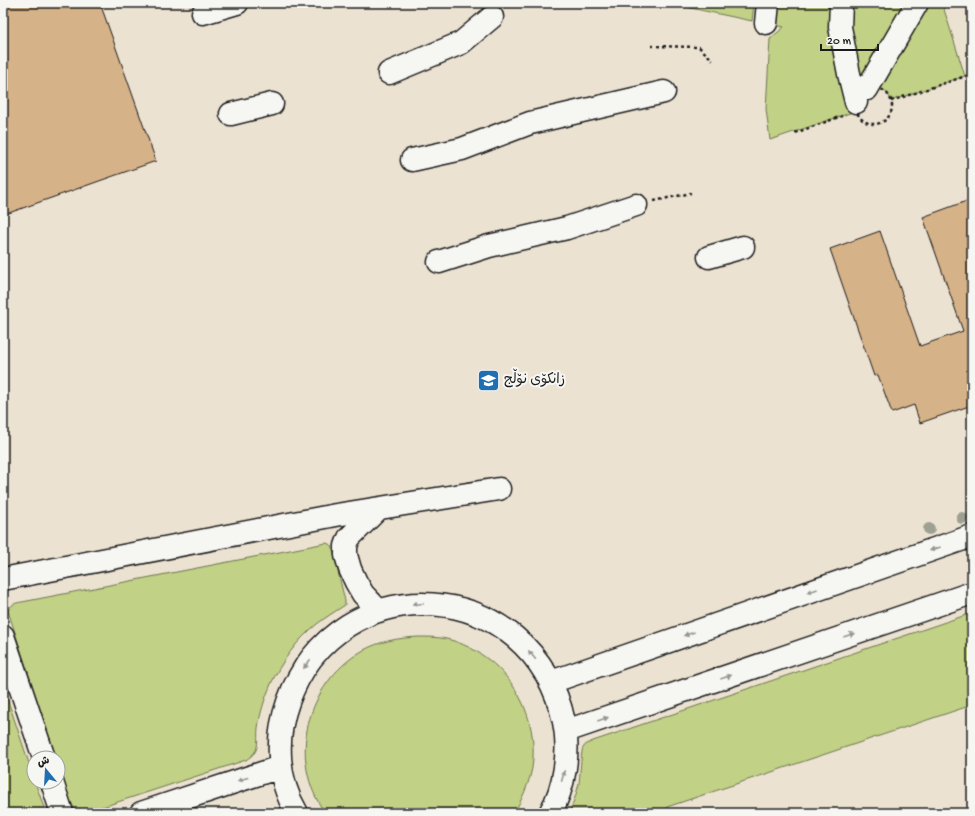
<svg xmlns="http://www.w3.org/2000/svg" width="975" height="816" viewBox="0 0 975 816" font-family="'Gochi Hand','Playpen Sans Arabic',sans-serif">
<rect width="100%" height="100%" fill="#f6f6f2"/>
<filter id="ink" filterUnits="userSpaceOnUse"><feTurbulence type="fractalNoise" baseFrequency=".025" numOctaves="2"/><feDisplacementMap in="SourceGraphic" scale="8" xChannelSelector="R" yChannelSelector="G"/><feConvolveMatrix kernelMatrix="1 2 1 2 8 2 1 2 1" color-interpolation-filters="sRGB"/></filter>
<g filter="url(#ink)">
<!-- built -->
<path fill="#ece2d2" fill-rule="evenodd" d="M3,3H972V813H3ZM34,758H58V782H34Z"/>
<!-- green -->
<path fill="#c1d185" stroke="#6e7650" d="M667,3H754L752,21Z
M768,3H942L965,76L891,101C889,93 884,90 876,87L856,111L770,140L766,109L770,39L784,27L766,23Z
M326,543L329,544L332,546L345,601V605C336,611 326,617 317,624C298,639 281,662 271,684C265,698 260,713 258,728C257,736 259,746 255,752C253,755 249,758 246,760L84,813H77L70,801L58,763V758H56L8,611C11,604 15,603 22,602Z
M972,613V705L667,807L668,813H569C573,803 577,793 579,783C580,777 581,751 583,748C585,744 589,743 593,741Z
M418,637C430,637 442,637 454,641C507,659 540,712 532,768C529,784 522,799 514,813H325C287,759 306,684 362,651C379,641 399,638 418,637Z
M3,686L34,778V782H35L46,813H3Z"/>
<!-- building -->
<path fill="#d6b288" stroke="#1c1c1c" d="M3,3H100L156,161L3,215Z
M972,199V405L920,423L914,405L892,413L878,375L874,376L830,249L880,231L920,346L963,331L923,217Z"/>
<g fill="none" stroke-linecap="round" stroke-linejoin="round">
<defs>
<path id="minor" d="M841,3L840,27L849,74L856,102
M203,13L237,3
M766,23L768,3
M389,73L461,43L492,17
M867,89L917,3
M231,114L272,104
M412,160L462,149L530,123L664,92
M709,257L743,247
M439,262L489,246L567,228L636,205
M378,509L349,538L346,546V555L350,569L356,582L363,594L379,611
M3,579L336,515L499,489
M3,636L44,758
M551,682L972,536
M566,731L972,593
M52,782L62,813
M141,813L280,767
M297,813C277,780 275,738 288,702C338,562 533,575 564,722C570,750 565,788 550,813"/>
</defs>
<!-- minor casing -->
<use href="#minor" stroke="#1c1c1c" stroke-width="25"/>
<!-- path -->
<path stroke="#1c1c1c" stroke-width="2.5" stroke-dasharray="3 3" stroke-linecap="butt" d="M651,46L699,47L713,60
M856 106a18 18 0 1 1 36 0a18 18 0 1 1-36 0Z
M891,101L972,74
M795,133L842,116
M654,201L691,193"/>
<!-- minor -->
<use href="#minor" stroke="#f6f6f2" stroke-width="22"/>
</g>
<!-- trees -->
<g fill="#9ea191">
<circle cx="962" cy="518" r="6"/>
<circle cx="929" cy="529" r="6"/>
</g>
<!-- one-way arrows -->
<defs><path id="oneway-solid" d="M-6-.8H1V-3.2L6.5 0L1 3.2V.8H-6Z"/></defs>
<g fill="#949492">
<use href="#oneway-solid" transform="translate(935 549) rotate(161)"/>
<use href="#oneway-solid" transform="translate(812 591) rotate(161)"/>
<use href="#oneway-solid" transform="translate(418 604) rotate(177)"/>
<use href="#oneway-solid" transform="translate(689 634) rotate(161)"/>
<use href="#oneway-solid" transform="translate(849 635) rotate(-19)"/>
<use href="#oneway-solid" transform="translate(532 655) rotate(-129)"/>
<use href="#oneway-solid" transform="translate(307 664) rotate(127)"/>
<use href="#oneway-solid" transform="translate(726 677) rotate(-19)"/>
<use href="#oneway-solid" transform="translate(603 719) rotate(-19)"/>
<use href="#oneway-solid" transform="translate(563 776) rotate(-75)"/>
<use href="#oneway-solid" transform="translate(243 779) rotate(162)"/>
</g>
</g>
<!-- icons -->
<defs>
<symbol id="university-square" viewBox="-11 -11 22 22"><rect x="-9" y="-9" width="18" height="18" rx="4" fill="#1f6fb2" stroke="#f6f6f2"/><path d="M0-5L7-2L0 1L-7-2ZM-4 1L0 2.5L4 1V4Q0 6-4 4Z" fill="#fff"/></symbol>
</defs>
<g fill-rule="evenodd">
<use href="#university-square" x="476" y="368" width="25" height="25"/>
</g>
<g text-anchor="middle" dominant-baseline="central" stroke-width="4" stroke-linejoin="round" paint-order="stroke">
<!-- poi labels -->
<g font-size="14" fill="#1c1c1c" stroke="#f6f6f2" text-anchor="start">
<text x="504" y="380">زانکۆی نۆڵج</text>
</g>
</g>
<!-- margin -->
<rect width="975" height="816" fill="none" stroke="#f6f6f2" stroke-width="16"/>
<rect x="8" y="8" width="959" height="800" fill="none" stroke="#1c1c1c" stroke-width="1.5" filter="url(#ink)"/>
<!-- north arrow -->
<g transform="translate(46 770) rotate(342)"><circle r="19" fill="#f6f6f2" stroke="#9f9f9c"/>
<path d="M0-3L7 15L0 10L-7 15Z" fill="#1f6fb2"/>
<text y="-6" font-size="11" font-weight="bold" text-anchor="middle" fill="#1c1c1c">ش</text>
</g>
<!-- scale -->
<path d="M821 44v6h57v-6" fill="none" stroke="#1c1c1c" stroke-width="2"/>
<text x="827" y="44" font-size="12" fill="#1c1c1c" stroke="#f6f6f2" stroke-width="3" paint-order="stroke">20 m</text>
</svg>
